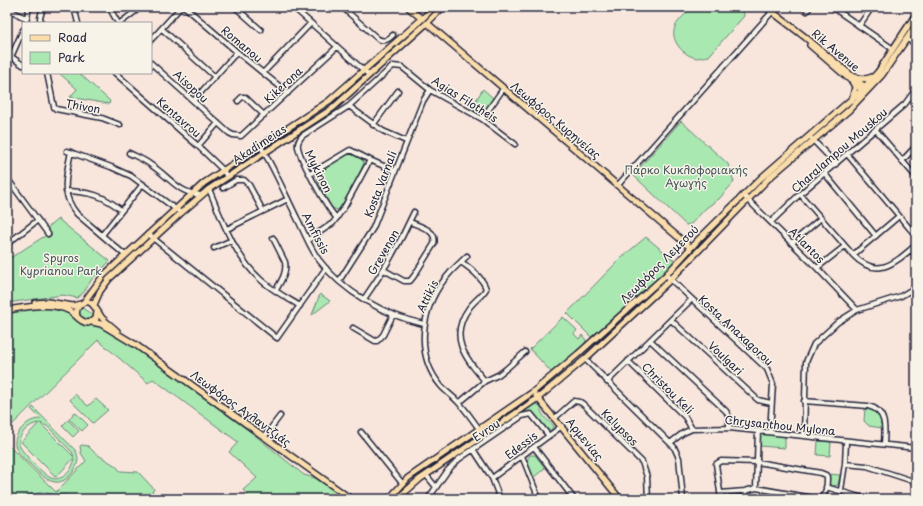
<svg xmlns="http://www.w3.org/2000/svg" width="923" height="506" viewBox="0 0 923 506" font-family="'Playpen Sans',sans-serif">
<rect width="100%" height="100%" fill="#f8e6dd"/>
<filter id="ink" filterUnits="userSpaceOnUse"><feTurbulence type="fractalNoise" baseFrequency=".025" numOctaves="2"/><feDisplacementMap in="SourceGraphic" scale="8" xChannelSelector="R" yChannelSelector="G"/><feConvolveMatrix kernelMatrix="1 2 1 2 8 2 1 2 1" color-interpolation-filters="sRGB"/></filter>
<g filter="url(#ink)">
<!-- green -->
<path fill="#a9e8b0" stroke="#668576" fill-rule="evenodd" d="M692,7H743L744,16L709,56C703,57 698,59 693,57C681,53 670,39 675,27C678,20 687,13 692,7Z
M59,73H79L110,101L109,104L70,97L77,89Z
M483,89L494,99L484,111L476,112L471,108Z
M681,121L728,164L734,182L719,199L706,208L691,224L686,225L633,175Z
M348,153C354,153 361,156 364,163L352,189L339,209L337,210L332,208L330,205L317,179L319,173Z
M58,219L110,261L92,279L84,292L77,298L63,295L7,303V260L48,234L47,228Z
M646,237L675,261L656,281L591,337L567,313L621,258Z
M320,294L330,301L312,315Z
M65,302L74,304L84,309L115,331L252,433L304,475L315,478L347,499H249L250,498L243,490L257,478L229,452L238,442L153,379L148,383L98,340L7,430V310Z
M563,317L577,330L574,334L579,339L582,335L586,340L585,344L551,372L530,349Z
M75,394L88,406L96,399L108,410L93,423L70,400Z
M533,404C536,404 537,404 539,406C544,411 539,408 542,413C544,418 550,422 554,426L551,430H548L533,412H528L526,410Z
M33,407L75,450C80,457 78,465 73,472C57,493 43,477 30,464C24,459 17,453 15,445C14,437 19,431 24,426C29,421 34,419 41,419L31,409ZM39,423L21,442L56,477L74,458C74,469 63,482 51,478C44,475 20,451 19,444C18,438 22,434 25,430C29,426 33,424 39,423ZM40,423L47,426L72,452L74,457Z
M865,409C876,410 882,417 882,428L869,426L864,421Z
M75,412L88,425L82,431L69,419Z
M68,420L79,431L73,437L62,426Z
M759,432L785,434V448L759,446Z
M818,441L831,442L830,456L817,455Z
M7,444L56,492L86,461L81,453L80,446L82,445L88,446L95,453L116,466L120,471L138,472L154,489L151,494L157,499H7Z
M530,455H535L545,468L533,478C530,470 524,461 530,455Z
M830,474L840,475L838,485L832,486L829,484Z"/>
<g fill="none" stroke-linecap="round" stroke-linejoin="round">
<!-- stream -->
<path stroke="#6383a5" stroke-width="1" d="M14,499L43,492L55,495H66L79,499"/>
<defs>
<path id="minor" d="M74,7L78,23
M109,7L118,23
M185,7L237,52L288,93
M235,7L261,30
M293,7L369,75
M342,7L378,39C384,42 388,40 393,35
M832,7L893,49
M7,8L21,16L27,18
M347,11L351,7
M807,11L810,7
M300,13L305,7
M26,23L29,7
M41,23L40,18L43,7
M120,23L141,7
M859,26L872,7
M162,29L215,77
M907,39L916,44
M151,40L181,7
M7,54L23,65
M11,57L23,30
M151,63L229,133L233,135L241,136L337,47
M47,73L54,107L56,109L102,118L120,125
M115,73L198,146L223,170L227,177
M263,73L311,23
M194,100L237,52
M238,101L242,97H245L264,115
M349,106L383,131L406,141
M482,119L503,89
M373,125L398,91
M876,130L916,177
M812,139L836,164
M198,146L218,123
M261,147C275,170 286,196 298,220C305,234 310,248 319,260C343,292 386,316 424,324
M67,151L111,167L131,176L181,213
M71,152C66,176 60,194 77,214L125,255
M129,153C137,157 145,160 151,165C170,177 177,193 201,195
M847,154L916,236
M902,161L916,146
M310,174L350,150L370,160L395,171
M825,174L876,236
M7,178L48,234
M618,185L772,12
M223,188L236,180H244L249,185L263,211
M209,189C222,220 235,257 261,280C272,290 287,298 300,306
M66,191C90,192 103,195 121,210
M800,194L853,255C877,280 895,263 916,245
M743,195L817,268L857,310
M337,218C328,211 300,159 298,147C297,143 299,140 302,136L349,106L393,66L402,67L430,90L482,119L515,144
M771,222L800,194L905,104L916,89
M227,229L288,199
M148,234L277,338L326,268
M102,235L143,184
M273,238L285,262C287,273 281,281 276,290
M308,240L333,223L345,206L370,160
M792,243L821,218
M7,244L38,220
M214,248L232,240
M911,249L916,256
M853,255L899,216
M467,256C461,262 455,267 449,274C422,304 413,353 441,386C446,392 454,397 459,403C467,411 473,421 480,430
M461,262C470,268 483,278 486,289C482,296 474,301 469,308C448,337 465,358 485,381
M817,268L845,246
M384,270L404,281H410L414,276L434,244C438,230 419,226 410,222
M666,275L767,369L773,384L770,432
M339,281L373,228L423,101L430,90
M364,299C384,271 400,243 414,212
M671,320L758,400L771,403
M353,328L375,341H377L383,335L393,315
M650,340L726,411L729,417V428
M585,359L674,447L679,458L683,499
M628,361L685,417L692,429
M607,382L691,300
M804,401L868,406C887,410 885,429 884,444
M459,403L485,381L498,375L506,369L525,352
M555,418L574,401L580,402L583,404L642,462L647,477L648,499
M361,432L402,483
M804,435L806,362L814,344L838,322L857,310L901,296L916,287
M264,437L280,416
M670,443L683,433L692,429L729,428L916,448
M534,447L574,499
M473,449L492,478L500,499
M522,456L539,499
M845,464L867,466L916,482
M426,475L436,487
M492,478L562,426
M826,487L866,499
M756,488L758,431
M841,490L845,464L846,442
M720,493L745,491L756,488L819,499C827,495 827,484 827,477L826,475L821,473L757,462L721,461L716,464L721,499
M428,499L448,470L459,459L522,416L531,414L549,436
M745,499V491"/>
<path id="major" d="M408,7L422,19
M766,7L805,37L865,87
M427,23L691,248
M810,45L862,90
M855,77C861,79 866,80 872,77
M852,100L855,87L853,83
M84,302L103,276L204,183L329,101L422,19L434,7
M35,303L48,302L73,306L80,304
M94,305L100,291L109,279L181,213L209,189L333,108L427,23L443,7
M7,310C27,307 51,301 70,311C77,315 79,322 88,323L96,319L97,311
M77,316C76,312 76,308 80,305C91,294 97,312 102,318C107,323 112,326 117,331
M92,322L101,324L136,345L351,499
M536,396L620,499
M389,499L408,478L533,392L578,354L666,275L699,239L761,178L862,90L878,72L916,14
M397,499L420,479L538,398L585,359L670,280L769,178L849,110L882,75L916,25"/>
</defs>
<!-- minor casing -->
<use href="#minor" stroke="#22223b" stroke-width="7"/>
<!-- major casing -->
<use href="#major" stroke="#22223b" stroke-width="8"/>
<!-- minor -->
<use href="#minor" stroke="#f7f3e8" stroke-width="4"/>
<!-- major -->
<use href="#major" stroke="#faddab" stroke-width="5"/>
</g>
</g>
<g text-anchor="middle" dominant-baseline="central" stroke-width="3" stroke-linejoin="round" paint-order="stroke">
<!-- street labels -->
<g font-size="11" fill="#22223b" stroke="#f7f3e8">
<text transform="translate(242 44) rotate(40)">Romanou</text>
<text transform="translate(836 50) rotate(40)">Rik Avenue</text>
<text transform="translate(283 85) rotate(-43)">Kikerona</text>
<text transform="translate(191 86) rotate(42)">Aisopou</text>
<text transform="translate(465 99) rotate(32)">Agias Filotheis</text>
<text transform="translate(83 106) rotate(10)">Thivon</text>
<text transform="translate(179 117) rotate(41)">Kentavrou</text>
<text transform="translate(556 120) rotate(40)">Λεωφόρος Κυρηνείας</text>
<text transform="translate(259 144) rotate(-33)">Akadimeias</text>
<text transform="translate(839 150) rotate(-41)">Charalampou Mouskou</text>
<text transform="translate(319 171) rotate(63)">Mykinon</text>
<text transform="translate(380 184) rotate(-69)">Kosta Varnali</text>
<text transform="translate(316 233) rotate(62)">Amfissis</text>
<text transform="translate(807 245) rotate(45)">Atlantos</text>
<text transform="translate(383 252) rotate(-60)">Grevenon</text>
<text transform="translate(659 264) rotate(-45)">Λεωφόρος Λεμεσού</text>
<text transform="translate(427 296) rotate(-64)">Attikis</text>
<text transform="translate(736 330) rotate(43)">Kosta Anaxagorou</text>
<text transform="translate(726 358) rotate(43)">Voulgari</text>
<text transform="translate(668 388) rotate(45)">Christou Keli</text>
<text transform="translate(241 408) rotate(36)">Λεωφόρος Αγλαντζιάς</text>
<text transform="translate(780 425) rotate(6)">Chrysanthou Mylona</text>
<text transform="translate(620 427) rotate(45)">Kalypsos</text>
<text transform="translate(486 430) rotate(-34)">Evrou</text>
<text transform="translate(585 439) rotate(51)">Αρμενίας</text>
<text transform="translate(521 445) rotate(-37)">Edessis</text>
</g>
<!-- park labels -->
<g font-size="11" fill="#445458" stroke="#f7f3e8">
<text x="686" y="169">Πάρκο Κυκλοφοριακής<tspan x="686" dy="13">Αγωγής</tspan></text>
<text x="61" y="257">Spyros<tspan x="61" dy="13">Kyprianou Park</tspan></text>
</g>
</g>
<!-- margin -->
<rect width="923" height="506" fill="none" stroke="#f7f3e8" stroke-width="24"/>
<rect x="12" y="12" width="899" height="482" fill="none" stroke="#22223b" stroke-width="1.5" filter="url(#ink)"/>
<!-- legend -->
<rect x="22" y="22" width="130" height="52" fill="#f7f3e8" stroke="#a29fa3"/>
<rect x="30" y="35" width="20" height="6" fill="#faddab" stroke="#a29fa3"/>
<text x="58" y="42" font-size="12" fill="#22223b">Road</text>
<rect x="30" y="52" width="20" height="12" fill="#a9e8b0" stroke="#a29fa3"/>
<text x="58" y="62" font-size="12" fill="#22223b">Park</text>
</svg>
